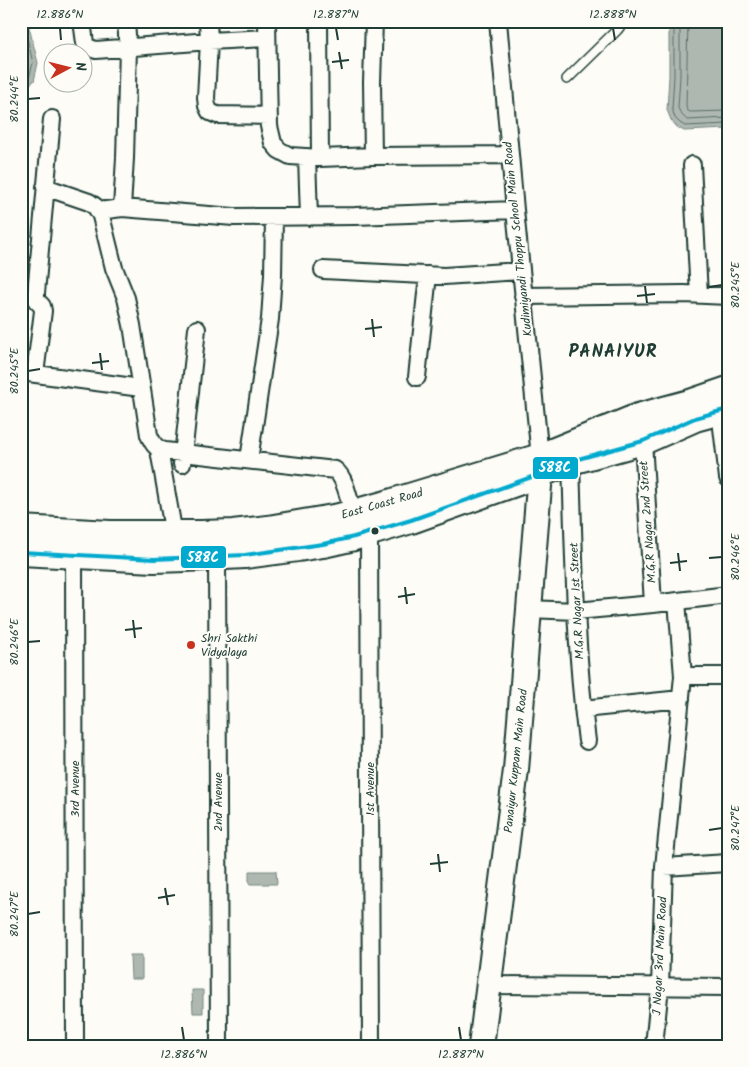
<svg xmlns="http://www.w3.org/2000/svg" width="749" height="1067" viewBox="0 0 749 1067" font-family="Kalam,sans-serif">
<rect width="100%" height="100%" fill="#fdfcf7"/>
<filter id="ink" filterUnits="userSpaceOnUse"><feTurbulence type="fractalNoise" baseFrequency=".02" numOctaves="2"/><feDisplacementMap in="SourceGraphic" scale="10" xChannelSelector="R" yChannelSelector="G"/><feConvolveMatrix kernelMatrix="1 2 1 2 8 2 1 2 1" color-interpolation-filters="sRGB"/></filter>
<g filter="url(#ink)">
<!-- water -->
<path fill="#aeb8b1" stroke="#75877f" d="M21,21H26L28,23L38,63L34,81L21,91Z
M669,21H728V129L684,131L677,127L671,120L667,110L669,76Z
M249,871H276L277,884H249Z
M130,955H142V979H131Z
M192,990H203V1013H193Z"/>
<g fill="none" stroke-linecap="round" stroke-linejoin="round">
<!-- shore -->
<path stroke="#586e66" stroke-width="1" d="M674,21V76L672,109L675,118L680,123L685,126L728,124
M680,21V76L678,108L681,114L687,120L728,118
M688,21L686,106L687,110L690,112L728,111
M21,85L29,78L33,63L23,21"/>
<defs>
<path id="lane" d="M567,79L617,30L624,21"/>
<path id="street" d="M82,21L85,43L87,47L96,50L209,41L267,38
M208,21L209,41L206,98L207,106L210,112L217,115L269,116
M267,21L269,126L273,143L279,150L290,156L320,158L373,156L509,155
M319,21L320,158
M498,21L515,210L540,457
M373,156L372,82L374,21
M307,157L309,217
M692,165L699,295
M45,187L89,202L96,207L101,216L114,268L126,298L132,325L149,435C153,444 156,449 165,451L335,470C346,478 349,501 353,513
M122,208L125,158L128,48L126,21
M99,211L122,208L234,217L355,216L515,210
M323,270L444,276L521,271
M523,296L684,294L728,296
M21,372L141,388
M35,374L43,311L42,306L36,300V293L52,119
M417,377L428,275
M720,411L728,478
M643,441L653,604
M159,450L174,535
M249,460L270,319L273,275L274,217
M571,461C574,555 575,648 587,741
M182,464L197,329
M369,533L371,1046
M74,548L75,1046
M217,557L219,1046
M529,609L576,611L653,604L728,595
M683,676H728
M583,709L681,699
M664,867L728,863
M488,985L728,987
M654,1046L660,986L664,867L683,676L677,601"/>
<path id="secondary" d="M481,1046L516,770L540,474V457"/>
<path id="primary" d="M21,529L110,534H201L233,533L268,529L339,517L383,505L540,457L638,417L690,403L728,390
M21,552L154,559L186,558L245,555L298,548L323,544L354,537L411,520L540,474L571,461L643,441L695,418L728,409"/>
</defs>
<!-- lane casing -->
<use href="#lane" stroke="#1f3d34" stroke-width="12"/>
<!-- street casing -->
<use href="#street" stroke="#1f3d34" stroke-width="20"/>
<!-- secondary casing -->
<use href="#secondary" stroke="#1f3d34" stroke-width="28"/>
<!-- primary casing -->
<use href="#primary" stroke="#1f3d34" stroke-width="30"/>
<!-- lane -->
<use href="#lane" stroke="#fdfcf7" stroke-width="9"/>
<!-- street -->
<use href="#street" stroke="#fdfcf7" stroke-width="16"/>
<!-- secondary -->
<use href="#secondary" stroke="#fdfcf7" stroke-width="24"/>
<!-- primary -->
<use href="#primary" stroke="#fdfcf7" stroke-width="26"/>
<defs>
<path id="bus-1" d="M21,552L154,559L245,555L323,544L354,537L411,520L540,474L571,461L643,441L695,418L728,409"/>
</defs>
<!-- bus-1 casing -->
<use href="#bus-1" stroke="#fdfcf7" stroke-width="8"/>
<!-- bus-1 -->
<use href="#bus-1" stroke="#00a9ce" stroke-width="4"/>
</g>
</g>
<!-- ticks -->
<path fill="none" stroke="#1f3d34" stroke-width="2" d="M60,28L61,40M336,28L338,40M613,28L615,40M339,52L342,69M332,62L349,60M28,99L40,98M645,286L647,303M709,287L722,285M637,296L655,294M372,319L374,337M365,329L382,327M100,353L102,370M92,363L109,361M28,371L40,369M678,553L680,571M709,558L722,557M670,563L687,561M405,587L407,604M398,597L415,594M133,620L135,638M125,630L142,628M28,642L40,641M709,830L722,828M438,854L440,872M430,864L448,862M165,888L168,905M158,898L175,895M28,914L40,912M182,1027L184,1040M459,1027L461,1040"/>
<!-- markers -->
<circle fill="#1f3d34" stroke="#fdfcf7" stroke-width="2" cx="375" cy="531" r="4.5"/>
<circle fill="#c8321e" stroke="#fdfcf7" stroke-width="2" cx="191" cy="645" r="5"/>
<g text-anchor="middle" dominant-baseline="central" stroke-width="4" stroke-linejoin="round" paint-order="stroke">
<!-- street labels -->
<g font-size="12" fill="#1f3d34" stroke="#fdfcf7">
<text transform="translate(518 239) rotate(-96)">Kudimiyandi Thoppu School Main Road</text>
<text transform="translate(382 504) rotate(-16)">East Coast Road</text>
<text transform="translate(648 522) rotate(-94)">M.G.R Nagar 2nd Street</text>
<text transform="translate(577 601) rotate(-93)">M.G.R Nagar 1st Street</text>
<text transform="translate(516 761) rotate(-84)">Panaiyur Kuppam Main Road</text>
<text transform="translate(75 789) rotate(-90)">3rd Avenue</text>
<text transform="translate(370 789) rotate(-90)">1st Avenue</text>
<text transform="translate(218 802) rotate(-90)">2nd Avenue</text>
<text transform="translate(660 956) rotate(-87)">J Nagar 3rd Main Road</text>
</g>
<!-- poi labels -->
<g font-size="12" fill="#1f3d34" stroke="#fdfcf7" text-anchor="start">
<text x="201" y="638">Shri Sakthi<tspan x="201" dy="14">Vidyalaya</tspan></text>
</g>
<!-- district labels -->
<g font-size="18" font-weight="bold" letter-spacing="1" fill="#1f3d34" stroke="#fdfcf7">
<text x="613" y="352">PANAIYUR</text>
</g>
</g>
<g stroke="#fdfcf7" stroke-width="2">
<rect x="532" y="456" width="47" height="24" rx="5" fill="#00a9ce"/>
<rect x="180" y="545" width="47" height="24" rx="5" fill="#00a9ce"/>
</g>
<g font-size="14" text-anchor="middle" font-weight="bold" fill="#fff">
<text x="555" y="472">588C</text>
<text x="203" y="562">588C</text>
</g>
<!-- margin -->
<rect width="749" height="1067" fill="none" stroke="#fdfcf7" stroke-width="55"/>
<!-- north arrow -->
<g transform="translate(68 68) rotate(83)"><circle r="24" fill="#fdfcf7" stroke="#a4b0a9"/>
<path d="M0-4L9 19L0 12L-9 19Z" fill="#c8321e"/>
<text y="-8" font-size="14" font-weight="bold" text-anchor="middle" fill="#1f3d34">N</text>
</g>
<rect x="28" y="28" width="694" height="1012" fill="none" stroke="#1f3d34" stroke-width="2"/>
<g font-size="12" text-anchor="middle" fill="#1f3d34">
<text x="60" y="18">12.886°N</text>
<text x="336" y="18">12.887°N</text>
<text x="613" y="18">12.888°N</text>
<text transform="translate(14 99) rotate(-90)" y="4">80.244°E</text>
<text transform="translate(735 285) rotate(-90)" y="4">80.245°E</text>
<text transform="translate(14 371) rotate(-90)" y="4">80.245°E</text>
<text transform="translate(735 557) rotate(-90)" y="4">80.246°E</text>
<text transform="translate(14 642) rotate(-90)" y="4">80.246°E</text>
<text transform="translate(735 828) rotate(-90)" y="4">80.247°E</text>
<text transform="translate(14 914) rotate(-90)" y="4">80.247°E</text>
<text x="184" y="1058">12.886°N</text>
<text x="461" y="1058">12.887°N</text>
</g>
</svg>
